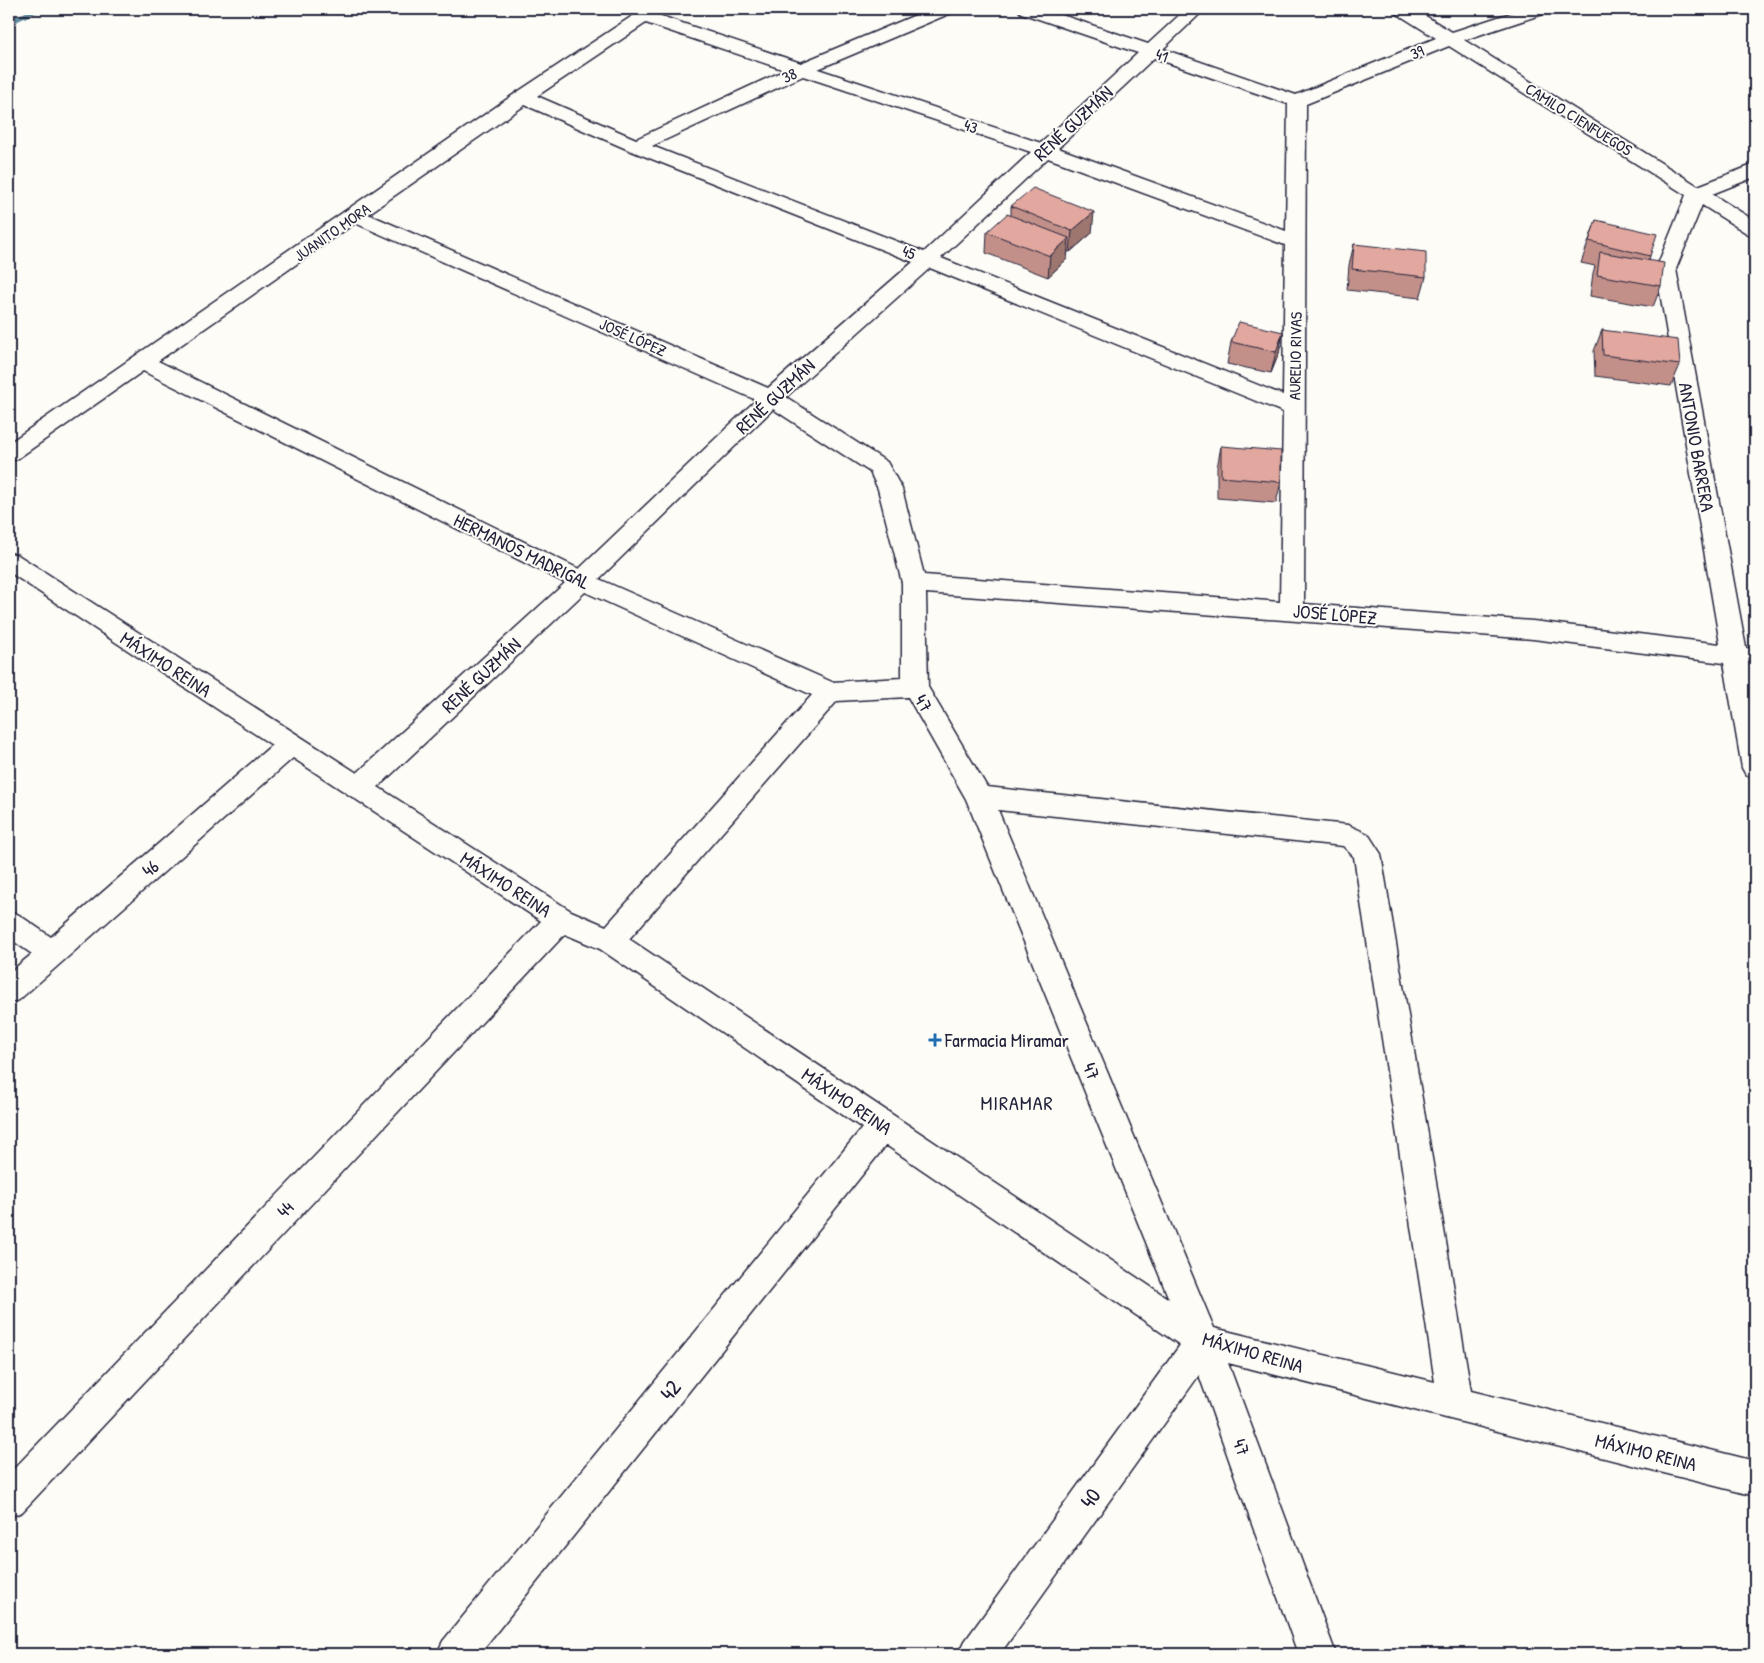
<svg xmlns="http://www.w3.org/2000/svg" width="1764" height="1663" viewBox="0 0 1764 1663" font-family="'Patrick Hand',sans-serif">
<rect width="100%" height="100%" fill="#fdfcf7"/>
<filter id="ink" filterUnits="userSpaceOnUse"><feTurbulence type="fractalNoise" baseFrequency=".02" numOctaves="2"/><feDisplacementMap in="SourceGraphic" scale="10" xChannelSelector="R" yChannelSelector="G"/><feConvolveMatrix kernelMatrix="1 2 1 2 8 2 1 2 1" color-interpolation-filters="sRGB"/></filter>
<g filter="url(#ink)">
<g fill="none" stroke-linecap="round" stroke-linejoin="round">
<!-- stream -->
<path fill="#5d8ca0" fill-rule="evenodd" d="M33,9H44L9,25V19Z"/>
<defs>
<path id="street" d="M643,9H664L658,15L801,63L930,9H954L951,13L818,69L1041,143L1138,53L1021,13L1018,9H1044L1148,44L1186,9H1205L1163,49L1296,95L1436,38L1396,13L1393,9H1414L1452,32L1523,9H1549L1546,13L1464,40L1698,186L1755,164V177L1712,194L1755,221V236L1748,234L1702,205L1676,269L1746,648L1755,649V667H1750L1755,697V778L1746,775L1742,768L1724,663L1533,639L926,593L928,687L987,787L1348,825L1368,834L1381,854L1471,1391L1755,1461V1496L1228,1363L1336,1654H1298L1199,1375L1000,1654H959L965,1641L1180,1345L886,1145L479,1654H437L443,1641L862,1128L600,949L565,934L22,1512L9,1517V1474L541,921L293,758L19,1000L9,1003V973L32,954L9,938V911L19,915L51,937L272,745L9,572V553L18,555L357,773L565,583L143,371L17,459L9,462V443L516,93ZM646,23L785,70L636,139L537,96ZM1449,46L1686,195L1656,269L1720,644L1533,621L1304,604L1306,104ZM1154,58L1288,104L1286,231L1058,148ZM803,76L1031,152L924,252L652,146ZM525,105L629,150L913,262L768,388L368,214ZM1048,158L1285,245L1283,395L941,258ZM355,223L756,400L579,569L158,361ZM930,268L1283,412L1280,602L924,575L902,489L887,462L786,397ZM773,409L870,472L878,489L902,583V678L832,682L599,579ZM585,592L812,695L606,926L571,911L378,787ZM908,697L966,799L1169,1299L629,939L837,701ZM998,810L1343,846L1354,857L1435,1382L1214,1328Z"/>
</defs>
<!-- street casing -->
<use href="#street" stroke="#22223b" stroke-width="3"/>
<!-- street -->
<use href="#street" fill="#fdfcf7" fill-rule="evenodd"/>
</g>
<!-- wall -->
<path fill="#c29089" stroke="#22223b" d="M1011,206L1092,233L1070,252L1068,251L1067,259L1048,277L986,253L987,232L1011,216Z
M1596,220L1650,256L1649,260L1661,286L1653,307L1590,296L1593,273L1595,266L1581,263Z
M1354,244L1426,277L1420,298L1347,290L1349,265Z
M1602,330L1680,365L1671,386L1595,376L1594,351Z
M1283,332L1279,353L1271,373L1227,364L1231,342Z
M1221,446L1281,482L1276,503L1217,498V468Z"/>
<!-- shaded-wall -->
<path fill="#9e766f" stroke="#22223b" d="M1094,212L1092,233L1070,252L1072,231Z
M1069,238L1067,259L1048,277L1050,256Z
M1283,332L1279,353L1271,373L1276,352Z"/>
<!-- building -->
<path fill="#e2a89f" stroke="#22223b" d="M1033,188L1094,212L1072,231L1011,206Z
M1007,214L1069,238L1050,256L987,232Z
M1596,220L1657,234L1650,256L1589,241Z
M1354,244L1426,252V277L1352,269Z
M1600,252L1664,263L1661,286L1597,275Z
M1239,322L1283,332L1276,352L1231,342Z
M1602,330L1678,340L1680,365L1603,355Z
M1221,446L1281,451V482L1221,477Z"/>
</g>
<!-- markers -->
<path fill="#1f6fb2" stroke="#fdfcf7" stroke-width="2" d="M932.5 1032.5h5v5h5v5h-5v5h-5v-5h-5v-5h5z"/>
<g text-anchor="middle" dominant-baseline="central" stroke-width="4" stroke-linejoin="round" paint-order="stroke">
<!-- far-street labels -->
<g font-size="16" fill="#22223b" stroke="#fdfcf7">
<text transform="translate(1417 52) rotate(-22)">39</text>
<text transform="translate(1162 55) rotate(19)">41</text>
<text transform="translate(789 75) rotate(-25)">38</text>
<text transform="translate(1579 119) rotate(32)">CAMILO CIENFUEGOS</text>
<text transform="translate(971 126) rotate(19)">43</text>
<text transform="translate(332 232) rotate(-35)">JUANITO MORA</text>
<text transform="translate(909 252) rotate(21)">45</text>
<text transform="translate(633 337) rotate(24)">JOSÉ LÓPEZ</text>
<text transform="translate(1295 356) rotate(-89)">AURELIO RIVAS</text>
</g>
<!-- street labels -->
<g font-size="19" fill="#22223b" stroke="#fdfcf7">
<text transform="translate(1073 123) rotate(-43)">RENÉ GUZMÁN</text>
<text transform="translate(775 396) rotate(-43)">RENÉ GUZMÁN</text>
<text transform="translate(1697 447) rotate(80)">ANTONIO BARRERA</text>
<text transform="translate(522 551) rotate(26)">HERMANOS MADRIGAL</text>
<text transform="translate(1335 614) rotate(5)">JOSÉ LÓPEZ</text>
<text transform="translate(166 664) rotate(33)">MÁXIMO REINA</text>
<text transform="translate(481 675) rotate(-43)">RENÉ GUZMÁN</text>
<text transform="translate(924 703) rotate(59)">47</text>
<text transform="translate(150 868) rotate(-41)">46</text>
<text transform="translate(506 884) rotate(33)">MÁXIMO REINA</text>
<text transform="translate(1092 1071) rotate(68)">47</text>
<text transform="translate(847 1101) rotate(34)">MÁXIMO REINA</text>
<text transform="translate(285 1209) rotate(-46)">44</text>
<text transform="translate(1253 1352) rotate(16)">MÁXIMO REINA</text>
<text transform="translate(1242 1447) rotate(70)">47</text>
<text transform="translate(1646 1452) rotate(14)">MÁXIMO REINA</text>
</g>
<!-- poi labels -->
<g font-size="19" fill="#22223b" stroke="#fdfcf7" text-anchor="start">
<text x="945" y="1040">Farmacia Miramar</text>
</g>
<!-- neighbourhood labels -->
<g font-size="20" letter-spacing="1" fill="#22223b" stroke="#fdfcf7">
<text x="1017" y="1102">MIRAMAR</text>
</g>
<!-- near-street labels -->
<g font-size="22" fill="#22223b" stroke="#fdfcf7">
<text transform="translate(670 1390) rotate(-51)">42</text>
<text transform="translate(1090 1498) rotate(-54)">40</text>
</g>
</g>
<!-- margin -->
<rect width="1764" height="1663" fill="none" stroke="#fdfcf7" stroke-width="30"/>
<rect x="15" y="15" width="1734" height="1633" fill="none" stroke="#22223b" stroke-width="2" filter="url(#ink)"/>
</svg>
